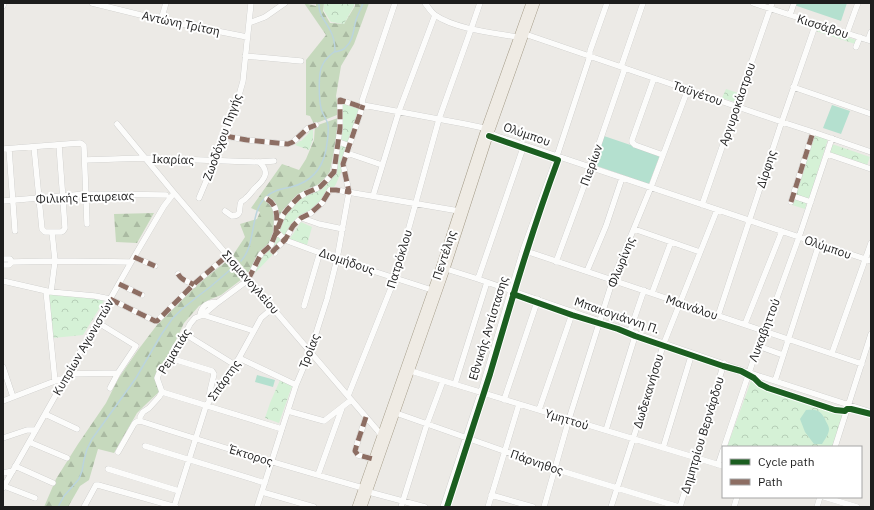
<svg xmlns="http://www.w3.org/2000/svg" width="874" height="510" viewBox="0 0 874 510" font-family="'IBM Plex Sans',sans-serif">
<defs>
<pattern id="forest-firs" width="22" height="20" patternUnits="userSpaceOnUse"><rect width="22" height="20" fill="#c6d9bd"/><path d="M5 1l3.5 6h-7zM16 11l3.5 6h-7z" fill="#aabaa2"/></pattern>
<pattern id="park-crowns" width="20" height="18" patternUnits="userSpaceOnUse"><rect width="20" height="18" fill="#d5f1d6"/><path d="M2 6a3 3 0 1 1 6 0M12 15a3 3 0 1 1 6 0" fill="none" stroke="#b6ceb7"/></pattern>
</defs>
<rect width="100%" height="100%" fill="#eceae6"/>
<!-- forest -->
<path fill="url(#forest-firs)" d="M304,3L316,6V3H324L323,11L330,23L344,24L355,6V3H369L354,44L341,66L336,96L337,101V115L314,124L310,116L306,115V60L326,35Z
M338,118L337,135L330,171L324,181L299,195L290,203L282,211L269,244L260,252L248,273L233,255L245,237L240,224L257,219L260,212L251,208L282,164L299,170L306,159L314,140L315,126Z
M154,213L137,243L116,242L114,214Z
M227,261L242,279L221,295L211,299L199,306L184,323L168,357L156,373L159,392L144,406L137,413L114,453L98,449L89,480L80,486L68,507H44L56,479L78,444L106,403L118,379L138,350L160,321L195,286Z"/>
<!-- park -->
<path fill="url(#park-crowns)" d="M324,3H354V6L344,24L331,22L324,11Z
M817,27L856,40L855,44L816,31Z
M726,89L738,93L735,102L722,98Z
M338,101L363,109L343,168L336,184L326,201L300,221L284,243L250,278L269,245L283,211L299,196L324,181L331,171L338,135Z
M311,130H313V139L309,150L295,145L300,141H301L310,132L309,131Z
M814,134L828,139L809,199L795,194Z
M832,144L870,157L867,165L829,153Z
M794,199L807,202L805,209L792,205Z
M301,222L312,227L307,245L289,240Z
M46,292L105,299L83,335L53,338Z
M280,380L292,386L279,423L265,418L270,403Z
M751,381L764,388L835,411L844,412L832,447H727Z"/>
<!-- pitch -->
<path fill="#b4e0cf" d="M795,3H847L841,21L794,5Z
M832,105L850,111L841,134L823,128Z
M604,136L660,155L649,184L594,165Z
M257,375L275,380L273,387L255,382Z
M806,410C817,409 820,410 825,419C826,422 829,426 829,429C829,434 825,439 822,444H814L805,432L800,419Z"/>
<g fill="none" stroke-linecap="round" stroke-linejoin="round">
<!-- stream -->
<path stroke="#bbd4dd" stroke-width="1.5" d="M319,3C318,14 325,20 330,30C334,37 335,44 335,52
M241,261C257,244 249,212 266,197C273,190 282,189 291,187C311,182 322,170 326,150C327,142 329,133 328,125C327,119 322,114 321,108C319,99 318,74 322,66C324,61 330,55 334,52C338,51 342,51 345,48C354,40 353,30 356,20C358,14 361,9 363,3
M58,507L64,496L79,479L82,471L84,460L87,449L92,439L136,378L161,335L172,319L182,309L197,297L210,287L230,270"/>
<defs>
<path id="minor" d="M92,3L161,20L247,37
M425,3C428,7 431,12 435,15C455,29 494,33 517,37
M753,3L871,41
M3,6L4,3
M790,15L794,3
M161,20L166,3
M249,23L265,17L285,3
M847,33L858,3
M525,34L782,122L813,132L871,152
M868,40L871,32
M856,47L860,37
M245,56L301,61
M621,67L643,3
M654,78L632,140V142L635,145L663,155
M793,87L871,114
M363,105L465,124L484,128L490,133L497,136L871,261
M117,124L174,193L378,431L381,435H383
M225,136L247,140L288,144L293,142L308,128L316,125
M339,142L350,146
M34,147L42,229L45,232H61L63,231L65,228L59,145
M3,149L80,143L82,144L84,146L87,224
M9,149L15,231
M347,153L382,165
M827,154L871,169
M85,160L145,158L259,162L274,161
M330,190H336L459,211
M373,196L399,111L435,15
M793,196L811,202
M199,198L228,129L236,106L243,81L251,3
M267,199C279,206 277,219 276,231L285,240L342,261L432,290
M3,201L86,194L166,195
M791,202L813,132
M702,205L772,3
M225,211L232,216C243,216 238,208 241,202C243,200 245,200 246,198C250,195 252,191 255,188C264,180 271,172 259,162
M302,218L319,224L343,229
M634,229L700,252
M523,250L862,364
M275,253L273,251L285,240L293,226L301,218L311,213L322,203L330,190
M134,257L155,266
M3,259H10L12,262
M556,262L591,167L625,68
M3,265H9L12,262L55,261L131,262
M443,268L478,279L759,376L871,412
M587,271L606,226L622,178
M178,274C183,282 187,280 194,285
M248,279L249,278L261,254L271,245L283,215L287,210L293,203L299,197L306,193L320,187L326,181L334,172L340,128V100L362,107
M478,279L524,145
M3,281L51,292L95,296L110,299L155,321H157L193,285L228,255
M119,284L142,295
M46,291L55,381
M51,292L55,261L52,232
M652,293L671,242
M304,306L320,252
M203,315L254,331
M200,316C201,306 208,301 217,303
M718,316L780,127L816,23
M97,322L136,346L118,373L110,388
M745,324L782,231
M630,331L644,290
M185,334L235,365
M758,346L783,355
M832,353L871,243
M170,358L212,371L214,374L210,391L209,400
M239,358L296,385
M3,367L13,397
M411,371L723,466
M67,374L118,373
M775,381L819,244
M455,384L487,282
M162,392L282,429
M348,396L395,278L439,119L470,32L480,3
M504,400L538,299
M3,401L55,381L65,378
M539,410L573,311
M288,411L324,421L351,400
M396,413L555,469L679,507
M45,414L77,429
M366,417L357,444L355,451L358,455L373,459
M140,421C214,445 288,467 363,488
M140,421V417L143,412L149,408L159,397L162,392L157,378L159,373L170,358L175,347L185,334L190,324L195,318L203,315L217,303L244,283
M606,430L636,333
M3,438L27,430H36
M29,442L67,458
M145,446L265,483
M724,447L758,346L765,331L799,237L832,138
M835,447L871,334
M663,448L692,353
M118,452L134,424L136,422L140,421
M718,465L723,450
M15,466L53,483
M108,469L179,491
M3,473L13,471
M318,475L342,408
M4,486L35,498
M3,488L134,257L164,206L174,193
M262,492L314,507
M369,492L425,507
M491,495L533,507
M824,497L857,507
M84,507L96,485H98L176,507
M174,507L206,406L239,358L261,318L268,312H276
M257,507L296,385L310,352L327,299L337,259L349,192L343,164L363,105L362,101L395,3
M401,507L427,424L443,381
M443,507L482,388L523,250L557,156L587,65L590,56V51L607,3
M488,507L519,404
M544,507L569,419L613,279L651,187L688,89
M611,507L664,343L717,210
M680,507L724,363
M734,507L737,497
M817,507L820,497"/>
<path id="major" d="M356,507L440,267L485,129L530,3
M363,507L446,269L489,136L536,3"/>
</defs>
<!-- minor casing -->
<use href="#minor" stroke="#c4c4c2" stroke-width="6"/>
<!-- major casing -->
<use href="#major" stroke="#a19884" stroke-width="8"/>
<!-- minor -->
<use href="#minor" stroke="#fcfcfb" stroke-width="5.5"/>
<!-- major -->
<use href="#major" stroke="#efebe4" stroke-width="7"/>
<!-- quiet -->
<path stroke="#8d6e63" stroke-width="5" stroke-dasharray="10 5" stroke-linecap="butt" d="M225,136L247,140L288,144L293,142L308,128L316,125
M330,190H336L349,192L343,164L363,105
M267,199C279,206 277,219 276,231L285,240
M791,202L813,132
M275,253L273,251L285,240L293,226L301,218L311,213L322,203L330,190
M134,257L155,266
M178,274C183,282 187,280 194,285
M248,279L249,278L261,254L271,245L283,215L287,210L293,203L299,197L306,193L320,187L326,181L334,172L340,128V100L362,107
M119,284L142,295
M110,299L155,321H157L193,285L228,255
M366,417L357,444L355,451L358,455L373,459"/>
<defs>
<path id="cycleway" d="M513,294L572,315L618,329L635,336L723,366L741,371L754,378L760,384L768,388L835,410L845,411L847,409H851L871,414
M447,507C461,463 476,418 490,374C511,302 532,230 558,160L489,136"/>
</defs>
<!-- cycleway casing -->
<use href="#cycleway" stroke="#fff" stroke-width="8"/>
<!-- cycleway -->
<use href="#cycleway" stroke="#1b5e20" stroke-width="6"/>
</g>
<g text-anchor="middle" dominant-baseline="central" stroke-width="4" stroke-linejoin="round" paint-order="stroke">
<!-- street labels -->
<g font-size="12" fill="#1d1d1d" stroke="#fff">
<text transform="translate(181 23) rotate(12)">Αντώνη Τρίτση</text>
<text transform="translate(823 26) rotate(18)">Κισσάβου</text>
<text transform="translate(698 93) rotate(19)">Ταϋγέτου</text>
<text transform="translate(737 104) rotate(-71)">Αργυροκάστρου</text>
<text transform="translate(527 134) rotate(19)">Ολύμπου</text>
<text transform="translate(222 137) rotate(-70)">Ζωοδόχου Πηγής</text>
<text transform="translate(173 159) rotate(2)">Ικαρίας</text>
<text transform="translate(591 165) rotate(-70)">Πιερίων</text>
<text transform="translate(766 169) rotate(-72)">Δίρφης</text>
<text transform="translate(85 197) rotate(-2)">Φιλικής Εταιρειας</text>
<text transform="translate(828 247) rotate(19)">Ολύμπου</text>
<text transform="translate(444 255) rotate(-72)">Πεντέλης</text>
<text transform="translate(399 259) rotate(-73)">Πατρόκλου</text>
<text transform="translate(347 261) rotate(19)">Διομήδους</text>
<text transform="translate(621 262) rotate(-68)">Φλωρίνης</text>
<text transform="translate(251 282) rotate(49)">Σισμανογλείου</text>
<text transform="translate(692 307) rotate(19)">Μαινάλου</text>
<text transform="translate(617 315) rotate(19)">Μπακογιάννη Π.</text>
<text transform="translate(488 328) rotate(-73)">Εθνικής Αντίστασης</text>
<text transform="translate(764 330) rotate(-69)">Λυκαβηττού</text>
<text transform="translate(83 347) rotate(-60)">Κυπρίων Αγωνιστών</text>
<text transform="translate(174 351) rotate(-59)">Ρεματιάς</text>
<text transform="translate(309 351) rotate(-69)">Τροίας</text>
<text transform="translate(224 380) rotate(-55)">Σπάρτης</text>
<text transform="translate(648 391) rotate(-73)">Δωδεκανήσου</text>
<text transform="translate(567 419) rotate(17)">Υμηττού</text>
<text transform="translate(702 435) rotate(-73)">Δημητρίου Βερνάρδου</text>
<text transform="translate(251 455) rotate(17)">Έκτορος</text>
<text transform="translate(537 462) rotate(19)">Πάρνηθος</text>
</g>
</g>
<!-- border -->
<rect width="874" height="510" fill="none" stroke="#1d1d1d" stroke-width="8"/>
<!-- legend -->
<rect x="722" y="446" width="140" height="52" fill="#ffffff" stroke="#a5a5a5"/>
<rect x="730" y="459" width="20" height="6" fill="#1b5e20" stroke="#a5a5a5"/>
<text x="758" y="466" font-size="12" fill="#1d1d1d">Cycle path</text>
<rect x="730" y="479" width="20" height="6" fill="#8d6e63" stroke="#a5a5a5"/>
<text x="758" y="486" font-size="12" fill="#1d1d1d">Path</text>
</svg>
